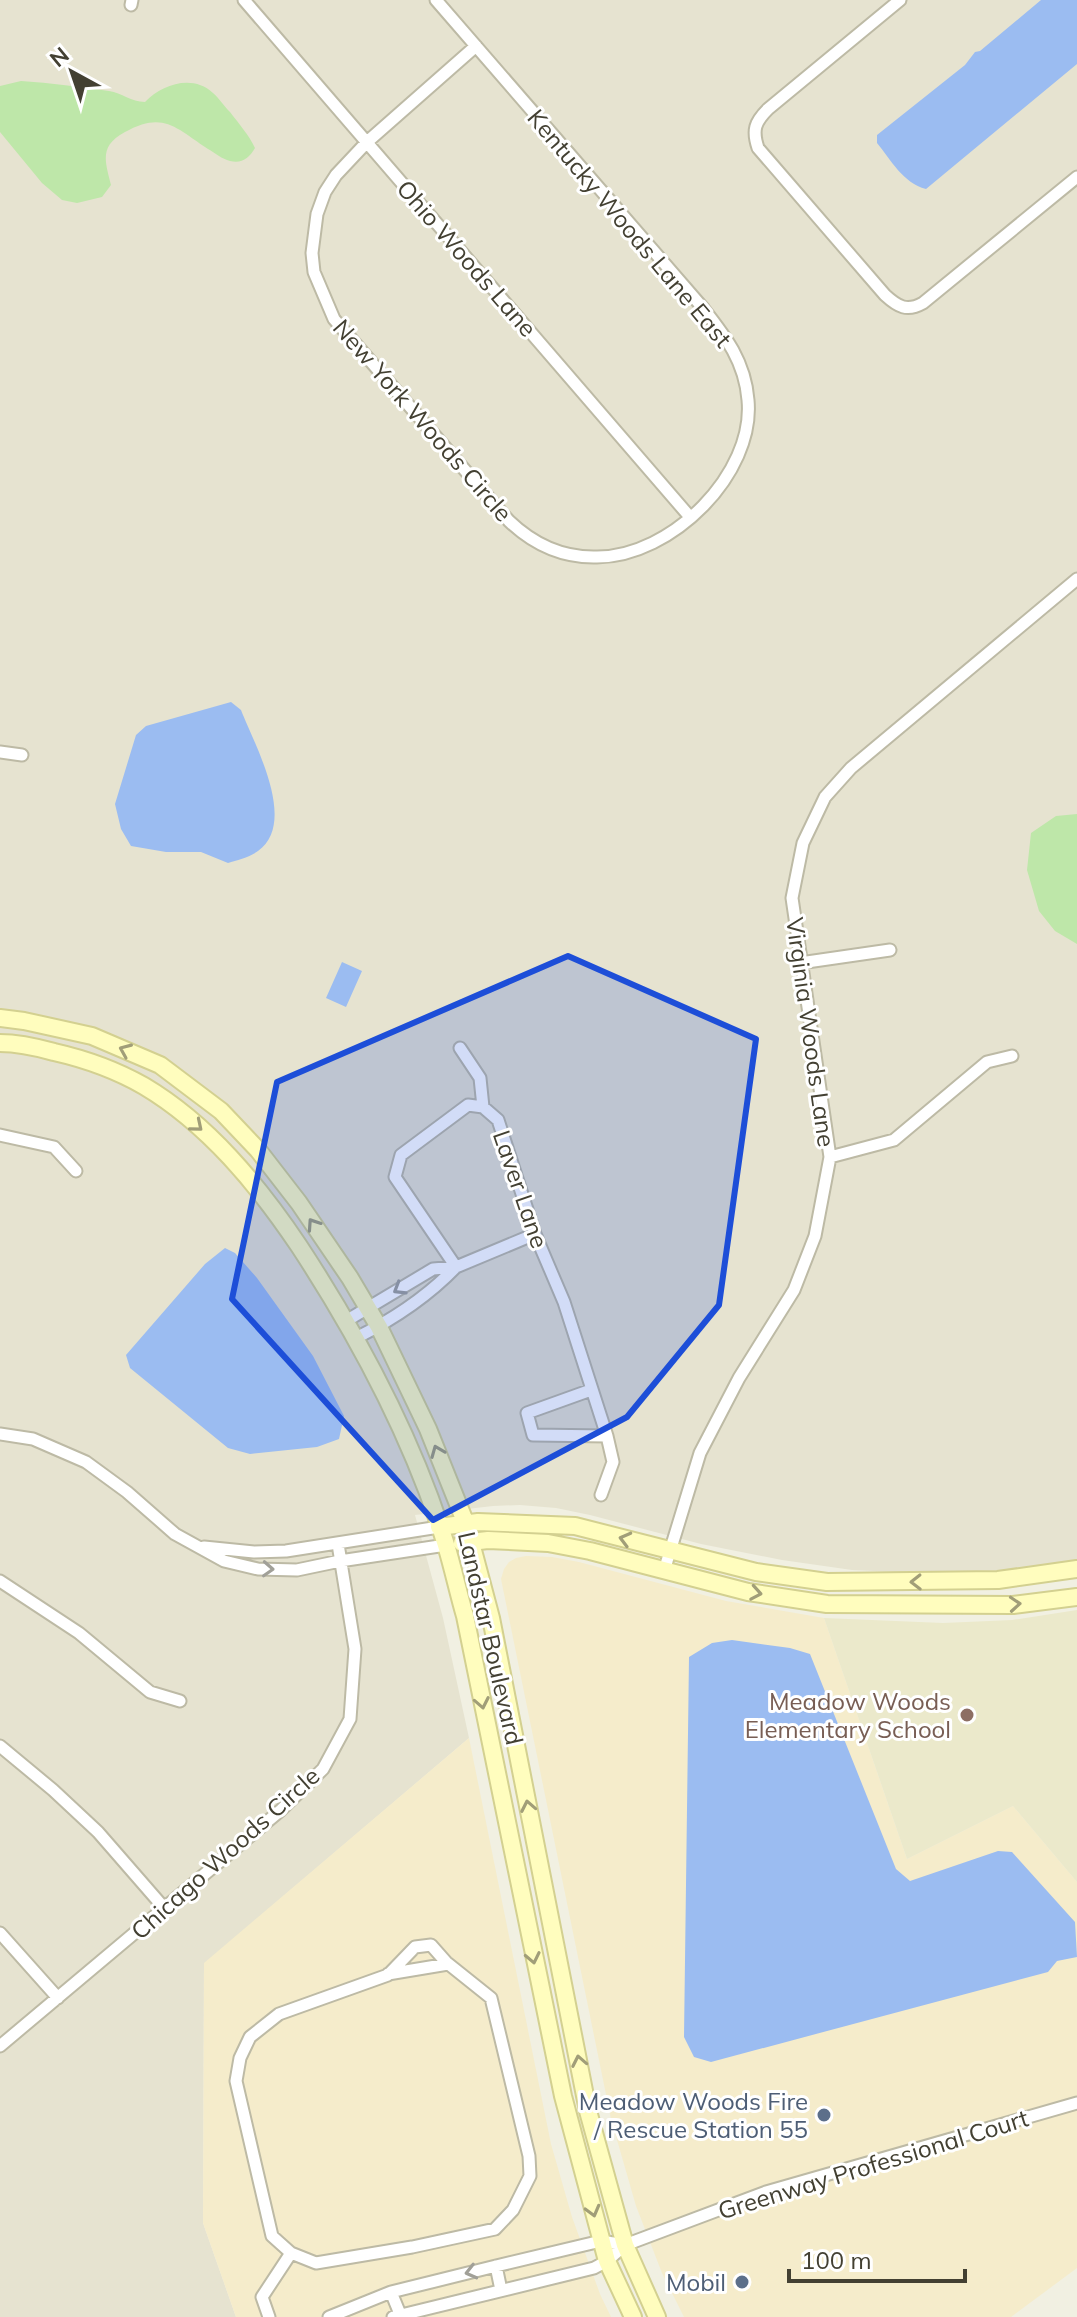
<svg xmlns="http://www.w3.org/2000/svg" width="1077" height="2317" viewBox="0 0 1077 2317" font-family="Mulish,sans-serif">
<rect width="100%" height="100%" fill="#f1f0e2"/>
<!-- residential -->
<path fill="#e6e3d0" d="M0,0H1077V1560L1007,1570L918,1573L852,1570L782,1560L701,1544L590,1515L556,1508L520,1505L493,1506L415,1515L443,1618L469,1738L204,1964L203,2223L236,2317H0Z"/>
<!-- commercial -->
<path fill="#f5eccb" d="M526,1556L552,1557L579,1562L726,1601L824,1618L907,1859L1013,1806L1077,1882V2268L1011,2317H684L662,2273L636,2206L611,2119L501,1579L504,1569L509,1562L516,1558Z
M469,1738L551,2144L572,2217L600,2294L611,2317H236L203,2223L204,1963Z"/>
<!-- education -->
<path fill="#ebe9cb" d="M1077,1610V1882L1013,1806L907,1859L824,1618L943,1623L1012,1620Z"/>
<!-- green -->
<path fill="#bee7a9" d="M21,81C51,83 80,87 109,91C122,93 131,102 145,102C162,84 193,74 213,93C219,98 224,106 230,112C239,124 249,135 255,148C249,158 242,164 230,161C222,159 215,153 208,149C175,127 163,111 125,132C99,146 105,161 111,185L102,197L77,203L62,200L42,183L0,132V86Z
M1077,814V944L1055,931L1039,911L1027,870L1031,833L1056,816Z"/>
<!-- water -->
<path fill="#9bbcf1" d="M1041,0H1077V64L926,189C903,183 891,160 877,143V135L965,65L975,52L980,51Z
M231,702L241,710C255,746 298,822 258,851C250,857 237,860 228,863L201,852H166L131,846L121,829L115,804L136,735L146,726Z
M342,962L362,971L346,1007L326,998Z
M225,1248L235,1253L257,1278L313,1356L344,1416L339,1439L317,1447L250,1454L228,1448L130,1368L126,1355L205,1264Z
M732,1640L790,1648L810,1654L896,1869L910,1881L998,1851L1012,1852L1075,1922L1077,1957L1057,1961L1048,1972L711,2062L694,2057L684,2037L689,1657L712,1643Z"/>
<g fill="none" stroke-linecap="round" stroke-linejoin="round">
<defs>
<path id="street" d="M244,0L690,517
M436,0L703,308C725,336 745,361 748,400C755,474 671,557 597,557C563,558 533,544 509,521L334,319L314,272L312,253L317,214L325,192L336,175L367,142L476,46
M900,0L768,109C755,122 752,130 758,148L885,295C898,307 907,312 923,303L1077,177
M131,5L132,0
M0,752L22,755
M800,963L890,950
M460,1048L480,1078L483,1107
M0,1135L54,1147L76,1171
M830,1157L894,1140L987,1062L1012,1056
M456,1267L395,1177L401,1155L468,1105L483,1107L498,1120L535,1234L564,1302L607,1436L613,1462L601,1495
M346,1321L433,1269L456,1267L535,1234
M356,1338C392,1320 428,1296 456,1267
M591,1390L527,1413L533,1435L607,1436
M0,1434L33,1439L86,1462L127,1492L175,1534L224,1561L258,1569L297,1570L340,1561L446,1545
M204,1547L254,1552L286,1551L439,1527
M664,1571L700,1453L739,1378L794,1290L815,1236L830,1157L792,898L803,843L825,797L851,768L1077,579
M0,1581L79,1633L150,1692L180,1701
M0,1746L53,1790L98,1832L165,1909
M0,1933L58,1998
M431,1945L446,1962L491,1998L529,2156L530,2176L513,2210L495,2229L412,2247L316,2263L291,2253L272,2236L236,2081L240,2058L250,2037L279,2014L388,1975L415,1947Z
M388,1974L448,1964
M0,2046L281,1810L323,1769L350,1719L355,1649L338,1544
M496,2266L501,2290
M391,2292L400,2314
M269,2317L262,2297L291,2253
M329,2317L391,2292L496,2266L601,2241L625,2245
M393,2317L594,2268L607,2261L625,2245L766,2192L1077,2103"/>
<path id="secondary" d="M0,1018L24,1021L92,1036L160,1065L221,1111L258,1150L299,1203L350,1278L379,1327L428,1429L466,1524L491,1618L588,2111L625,2245L657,2317
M0,1043C19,1043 36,1047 54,1052C85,1059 116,1070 144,1086C208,1124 258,1185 299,1246C360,1339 413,1439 446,1545C453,1568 458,1592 465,1616L563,2096L607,2261L633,2317
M439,1527L478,1522L575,1526L756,1572L827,1582L998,1580L1077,1569
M462,1543L488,1540L548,1543L590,1551L748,1592L827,1604L1013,1605L1077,1597"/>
</defs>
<!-- street casing -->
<use href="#street" stroke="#bdbaa5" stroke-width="15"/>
<!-- secondary casing -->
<use href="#secondary" stroke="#d3d090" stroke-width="20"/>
<!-- street -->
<use href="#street" stroke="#fff" stroke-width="11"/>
<!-- secondary -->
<use href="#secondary" stroke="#fffdbe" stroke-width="16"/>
</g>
<!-- one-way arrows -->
<defs><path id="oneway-chevron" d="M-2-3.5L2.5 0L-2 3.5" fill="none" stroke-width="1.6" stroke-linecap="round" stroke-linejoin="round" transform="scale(2)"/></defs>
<g stroke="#a19e78">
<use href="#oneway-chevron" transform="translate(125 1050) rotate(-157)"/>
<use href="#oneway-chevron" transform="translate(197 1126) rotate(40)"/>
<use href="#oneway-chevron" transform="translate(313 1224) rotate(-124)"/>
<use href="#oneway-chevron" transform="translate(437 1451) rotate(-112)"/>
<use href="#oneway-chevron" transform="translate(625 1539) rotate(-165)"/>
<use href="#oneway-chevron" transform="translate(916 1582) rotate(179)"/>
<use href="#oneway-chevron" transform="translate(756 1593) rotate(10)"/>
<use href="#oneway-chevron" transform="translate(1015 1604) rotate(-4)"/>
<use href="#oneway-chevron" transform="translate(482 1703) rotate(79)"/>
<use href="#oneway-chevron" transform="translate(528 1806) rotate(-101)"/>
<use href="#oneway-chevron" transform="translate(533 1958) rotate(78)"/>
<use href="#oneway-chevron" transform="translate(579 2061) rotate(-101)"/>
<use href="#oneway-chevron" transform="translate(593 2211) rotate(75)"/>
</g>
<g stroke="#a1a098">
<use href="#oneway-chevron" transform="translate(399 1289) rotate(149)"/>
<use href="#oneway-chevron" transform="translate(268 1569) rotate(3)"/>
<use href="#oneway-chevron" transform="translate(471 2272) rotate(166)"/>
</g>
<!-- marked area -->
<path fill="#1d4ed8" fill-opacity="0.2" stroke="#1d4ed8" stroke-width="6" stroke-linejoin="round" d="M568,956L756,1039L719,1305L627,1417L433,1520L232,1299L277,1082Z"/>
<!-- markers -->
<circle fill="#8d6e63" stroke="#fff" stroke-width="3" cx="967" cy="1715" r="8"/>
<g fill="#5c6f8a" stroke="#fff" stroke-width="3">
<circle cx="824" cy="2115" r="8"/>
<circle cx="742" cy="2282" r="8"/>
</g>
<g text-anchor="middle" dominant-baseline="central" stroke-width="6" stroke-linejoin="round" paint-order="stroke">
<!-- street labels -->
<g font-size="24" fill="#434032" stroke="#fff">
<text transform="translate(630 228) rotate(50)">Kentucky Woods Lane East</text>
<text transform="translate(467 258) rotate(49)">Ohio Woods Lane</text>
<text transform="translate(423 420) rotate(49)">New York Woods Circle</text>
<text transform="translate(811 1032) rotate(82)">Virginia Woods Lane</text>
<text transform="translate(521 1189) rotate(71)">Laver Lane</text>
<text transform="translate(491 1638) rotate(77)">Landstar Boulevard</text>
<text transform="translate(225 1853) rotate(-42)">Chicago Woods Circle</text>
<text transform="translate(873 2164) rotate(-17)">Greenway Professional Court</text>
</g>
<!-- education labels -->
<g font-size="24" fill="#785e54" stroke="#fff" text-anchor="end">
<text x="951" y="1701">Meadow Woods<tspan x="951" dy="28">Elementary School</tspan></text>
</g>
<!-- service labels -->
<g font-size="24" fill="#4e5e75" stroke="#fff" text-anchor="end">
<text x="808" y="2101">Meadow Woods Fire<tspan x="808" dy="28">/ Rescue Station 55</tspan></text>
<text x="726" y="2282">Mobil</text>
</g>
</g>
<!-- north arrow -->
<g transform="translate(72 72) rotate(320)" stroke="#ffffff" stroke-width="6" paint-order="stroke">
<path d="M0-6L14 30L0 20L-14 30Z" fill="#434032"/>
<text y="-12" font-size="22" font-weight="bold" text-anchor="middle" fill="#434032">N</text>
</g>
<!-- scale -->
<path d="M789 2269v12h176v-12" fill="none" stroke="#434032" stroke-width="4"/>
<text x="801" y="2269" font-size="24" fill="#434032" stroke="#ffffff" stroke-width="6" paint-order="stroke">100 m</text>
</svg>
